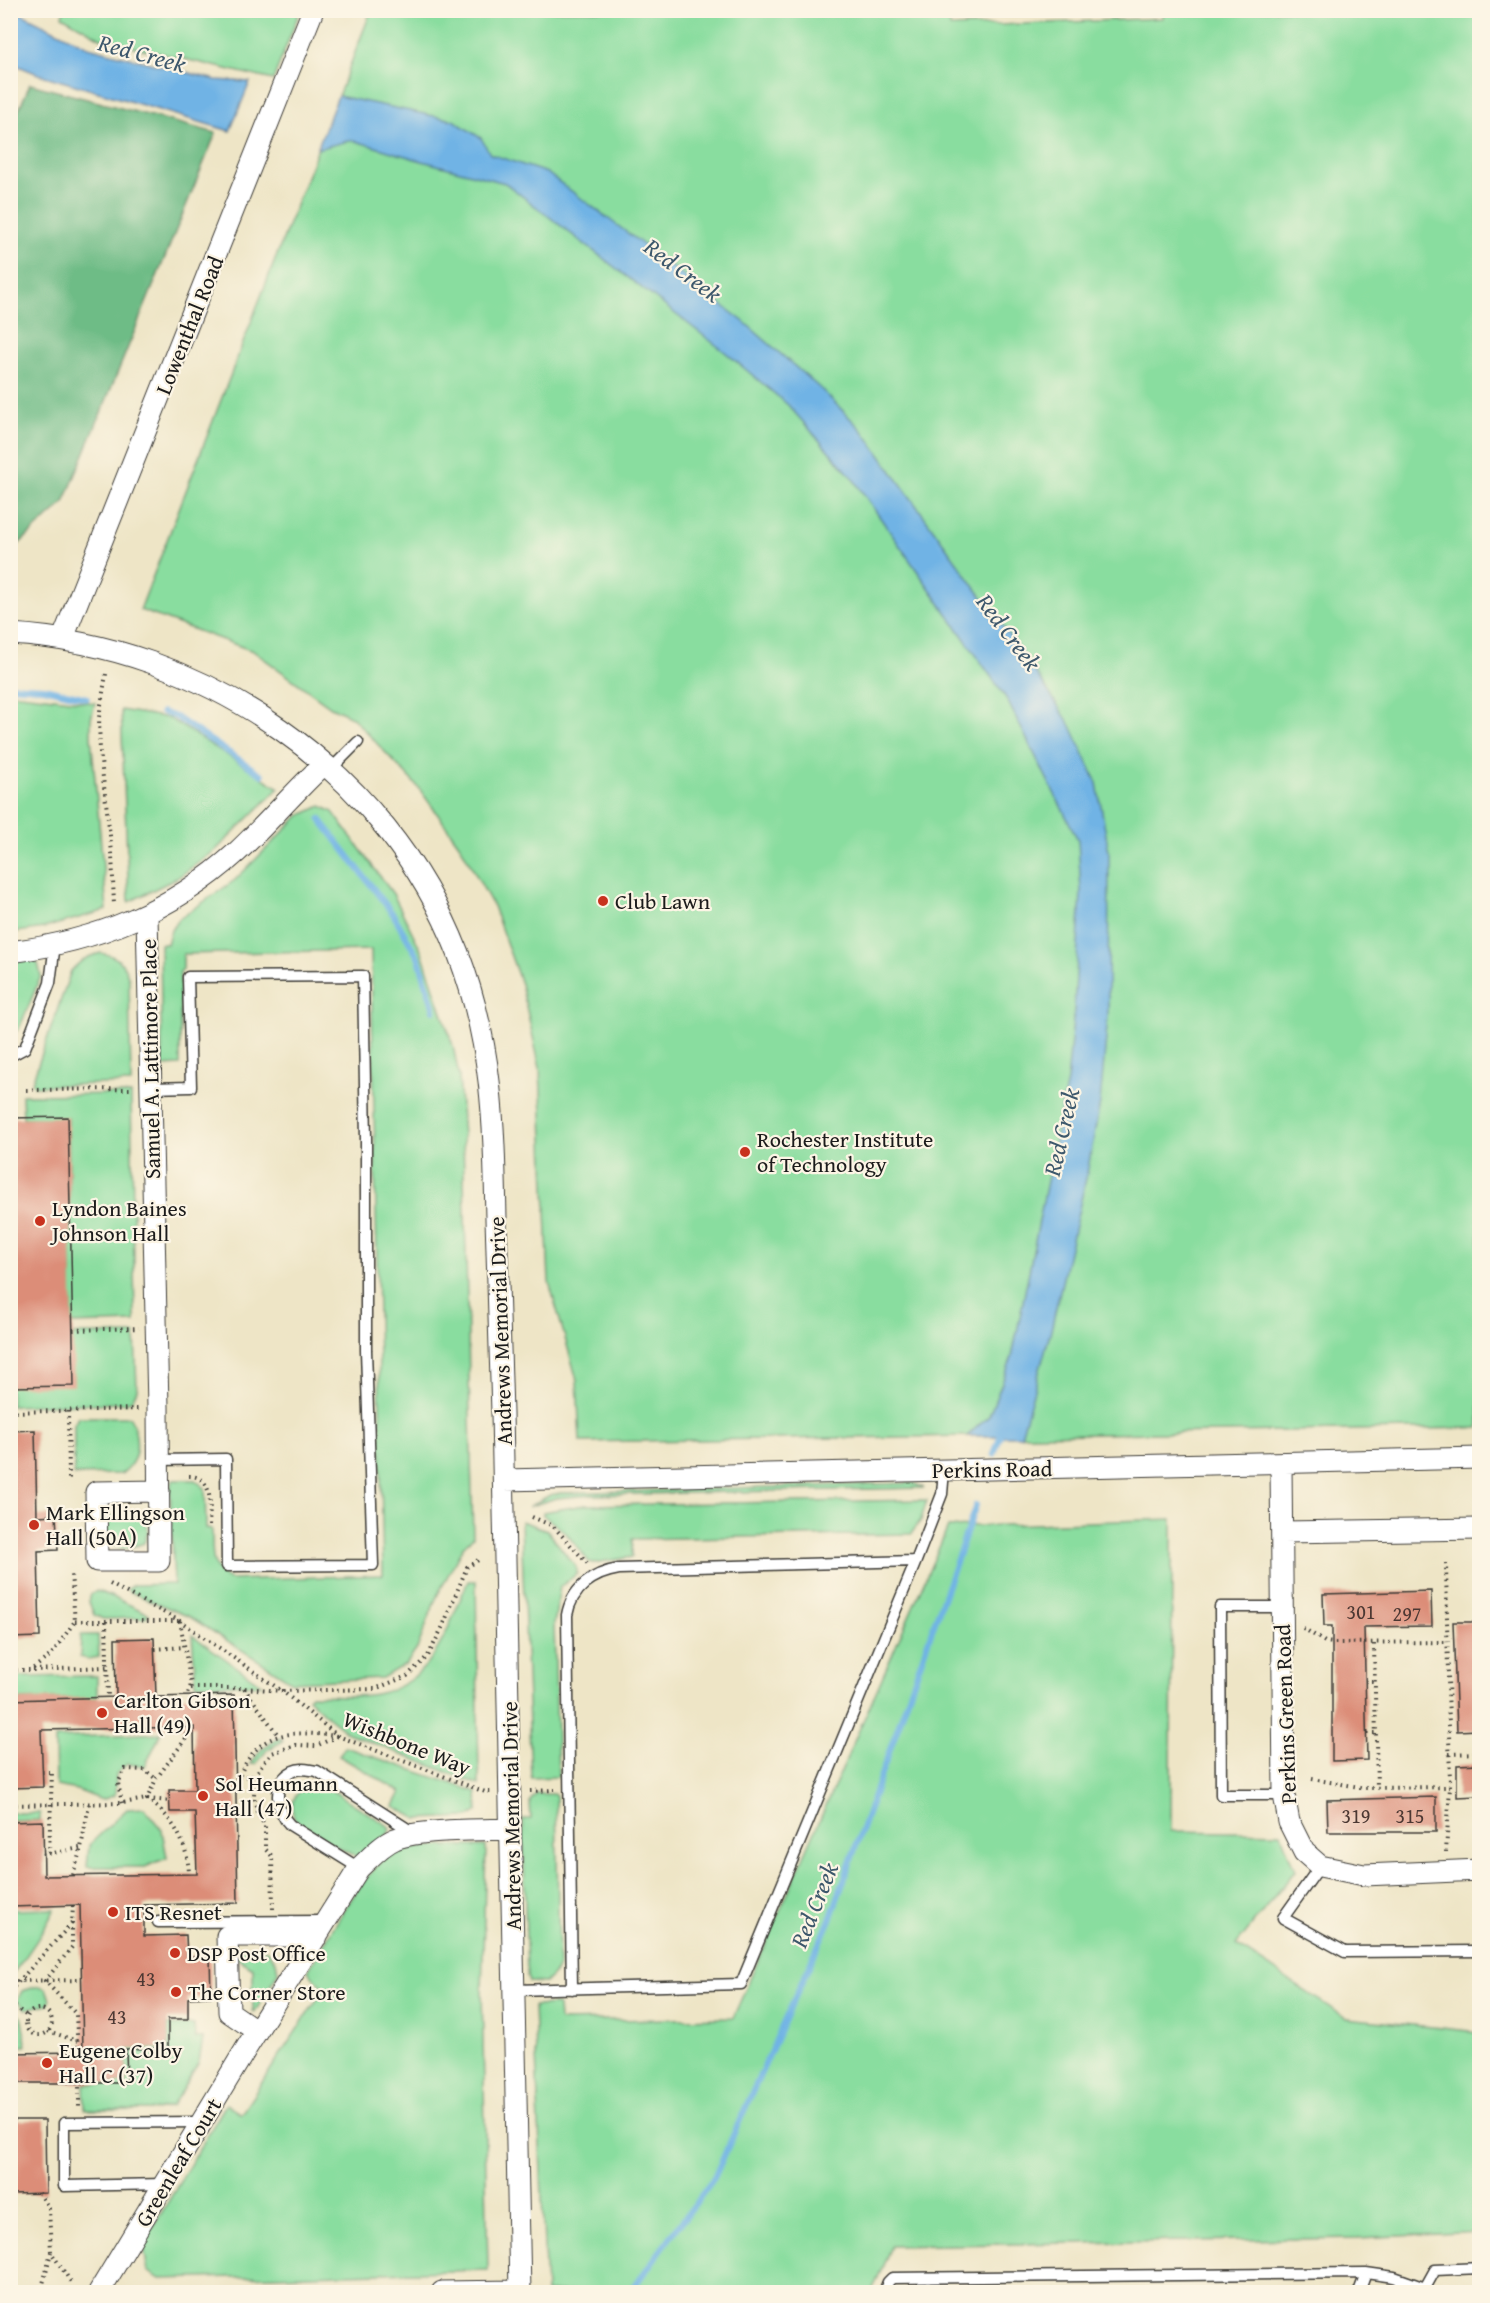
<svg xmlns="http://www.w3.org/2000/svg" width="1490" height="2303" viewBox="0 0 1490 2303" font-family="'Gentium Book Plus',serif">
<rect width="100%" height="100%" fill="#fcf5e5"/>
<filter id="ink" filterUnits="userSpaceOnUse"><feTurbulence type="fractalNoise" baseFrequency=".0167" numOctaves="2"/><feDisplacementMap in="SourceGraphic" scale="12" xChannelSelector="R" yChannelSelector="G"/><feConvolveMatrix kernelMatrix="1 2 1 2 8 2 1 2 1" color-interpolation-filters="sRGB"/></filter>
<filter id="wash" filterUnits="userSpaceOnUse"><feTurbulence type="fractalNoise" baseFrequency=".008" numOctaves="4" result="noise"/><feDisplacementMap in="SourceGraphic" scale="24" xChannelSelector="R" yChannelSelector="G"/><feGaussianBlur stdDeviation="1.35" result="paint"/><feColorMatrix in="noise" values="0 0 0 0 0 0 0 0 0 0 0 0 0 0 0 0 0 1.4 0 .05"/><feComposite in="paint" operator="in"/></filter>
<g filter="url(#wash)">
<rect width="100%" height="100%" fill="#eee5c6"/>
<!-- green -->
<path fill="#89dd9f" stroke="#527c5e" stroke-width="1.5" d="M64,10L300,11L273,80L104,40L62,16Z
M949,10L950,27L1163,18V10L1479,11V1428L580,1442L577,1380L549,1282L540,1068L521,984L493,906L459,844L418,787L352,717L331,707L253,651L140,610L371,11Z
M11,693L95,703L91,719V736L107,910L44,928L11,933Z
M121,710L169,718L279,788L216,850L177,878L129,902Z
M321,806L333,812L393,894L422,952L453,1046L459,1076L463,1137L473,1537L463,1547L437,1596L417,1649L407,1663L382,1678L292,1682L190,1617L130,1592L127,1589L133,1585L174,1584L170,1488L173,1480H195L205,1488L206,1528L212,1529C213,1549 208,1570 230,1580L383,1575L371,950L183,954V969L180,972V1065L162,1066L160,944H167L171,930L179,919L235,880L299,816Z
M101,953C118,956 125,963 129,980L131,1083L34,1086L32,1082L71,971C80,961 87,956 101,953Z
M27,959L38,963L41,976L19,1029L11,1035V961Z
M131,1094L135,1322L72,1324L68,1118H23L22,1095Z
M73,1334H135L137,1390L132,1400L126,1403L11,1406L10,1387Z
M79,1417H130C139,1436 141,1461 121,1474L74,1475V1424Z
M913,1483L924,1488L592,1495L556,1498L528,1507L550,1495L560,1493Z
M927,1500L921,1520L911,1534L632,1539V1557L593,1563L589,1562L566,1533L543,1515V1512L585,1505Z
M127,1513L139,1516L147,1523L148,1532L144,1543C128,1549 116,1551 103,1540V1524L113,1515Z
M1172,1519L1171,1831L1281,1833L1295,1871L1236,1945L1346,2018L1479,2032V2232L1357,2238L891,2246L872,2292H546L534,2006L558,2005L559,2021L733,2018L948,1527Z
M521,1521L547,1530L576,1567L577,1574L560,1587L554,1624L558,1777L531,1778Z
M468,1581H476L479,1785L348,1733L328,1717L308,1698L311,1695C332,1695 356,1698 376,1694C435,1683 447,1628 468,1581Z
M97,1591L113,1597L149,1614L145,1618L103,1619L94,1615L89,1602L91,1594Z
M81,1635H98L99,1657L88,1659L80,1657Z
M192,1635L262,1685L196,1684Z
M97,1676V1698L14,1700V1677Z
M161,1733L145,1766L127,1764L116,1774L115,1795L102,1800L77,1790L56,1786L55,1738Z
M280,1738L283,1741L267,1750L256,1764H251L262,1748Z
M345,1747L477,1792L478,1811L469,1817L417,1819L394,1806L401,1792L339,1756Z
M313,1784L325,1786L387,1825L390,1829L388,1834L357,1857C343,1850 305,1831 296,1820C292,1815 292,1808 293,1802C297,1791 303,1787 313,1784Z
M536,1794H554L556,1797L559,1964L554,1974L545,1983L529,1982L527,1977L523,1819H531L530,1801Z
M144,1808L162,1830L167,1858L145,1867H87L89,1845L127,1809Z
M11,1813H40V1820L11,1821Z
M486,1846L482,1991L488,2270L160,2279L148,2271L143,2244L226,2104L241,2114L324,1989L308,1971C324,1945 367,1863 394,1853C419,1843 459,1847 486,1846Z
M55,1909C43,1932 30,1952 14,1972H11V1946C15,1938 10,1921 11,1910Z
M239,1949L267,1950L276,1961L278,1972L255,2012L253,2011V1968L236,1957V1952Z
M39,1986L46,1988L50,2000L48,2004L26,2009L17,2001L22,1991Z
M10,2009L22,2018C22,2028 26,2035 26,2046H11Z
M168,2025H194L195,2038H203L199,2062L172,2106L156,2110H85L84,2084L127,2083L126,2049L168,2048Z"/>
<!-- forest -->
<path fill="#6ebc86" stroke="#456c51" stroke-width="1.5" d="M30,84L216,133L64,503L11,551L10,130Z"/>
<!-- water -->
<path fill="#6fb3e5" stroke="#466880" stroke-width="1.5" d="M10,11H16L88,47L216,80L250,82L230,131L38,74L11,63Z
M338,96L453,120L481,138L490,154L547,173L637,240L743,321L823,391L863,431L1032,667L1070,724L1097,783L1109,852L1108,1016L1100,1103L1087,1174L1051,1330L1021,1436H967L989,1416L1012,1357L1067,1081L1074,1010L1081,892L1078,840L1006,698L851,476L788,405L725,352L505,183L422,161L352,140L317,149Z"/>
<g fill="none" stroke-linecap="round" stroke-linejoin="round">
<!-- stream -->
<path stroke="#6fb3e5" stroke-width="6" d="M10,686L44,688L87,698
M162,712L176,717L262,775
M320,819L393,914L419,959L434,1010
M994,1454L1002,1430
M630,2292L714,2178L831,1917L976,1505"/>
</g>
<g id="blocks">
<!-- building -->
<path fill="#dc8d78" d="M68,1117L74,1386L10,1387V1118Z
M35,1430L37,1516L56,1515L58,1550L38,1551L40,1637L10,1638V1431Z
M1431,1591L1432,1626L1364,1627L1367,1760L1332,1761V1626H1324L1323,1594Z
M1453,1622H1479V1730L1457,1731Z
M154,1638L156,1697L234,1695L238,1903L144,1905V1936L186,1935L187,1956H210L211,1997L188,1998V2019H168V2048L126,2049L127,2083H10V2053L83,2052L80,1905L10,1907V1822L43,1821L44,1876L197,1874L195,1812H170L169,1790H195L194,1727L41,1730L43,1787L10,1788V1700L116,1697L115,1639Z
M1479,1764V1796L1457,1797V1765Z
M1436,1797V1832H1328L1327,1800Z
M10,2120H45L46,2193L10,2194Z"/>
</g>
</g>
<g filter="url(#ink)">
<use href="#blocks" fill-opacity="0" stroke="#3c3a36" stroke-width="1.5"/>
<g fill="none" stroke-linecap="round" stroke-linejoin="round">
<defs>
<path id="lane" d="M330,770L358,742
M10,1056L25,1048L50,983L55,944
M151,1088L191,1087L188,977L363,976L366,1139V1350L373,1565L227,1566L226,1459L158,1460
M1281,1607H1220L1221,1795H1284
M1320,1866L1283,1918L1345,1952L1480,1951
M359,1868L290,1825C276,1811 271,1782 293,1771C301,1767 309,1770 317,1771L414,1833
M158,1922L326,1921
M572,1989L567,1615C572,1588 593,1573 619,1569L916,1561L942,1494L944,1470
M515,1990L741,1984L916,1561
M165,2184L64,2186V2123L202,2122
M884,2292L888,2282L892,2278L1366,2273L1394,2277L1425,2288L1435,2270L1480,2268
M1359,2292L1366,2273"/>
<path id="street" d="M10,634C204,645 387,770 458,953C493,1045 494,1123 496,1219C498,1284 500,1348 502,1413C510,1706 515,1999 520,2292
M63,638L313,10
M147,915L158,1407L159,1561H97L96,1492L159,1491
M10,952C97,941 172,911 237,852C267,824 294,792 324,764
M1281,1463L1284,1795L1289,1822L1304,1852L1320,1866L1364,1875L1480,1870
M504,1480L1480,1458
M1283,1532L1480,1529
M257,2031L229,2012L227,1936H317
M99,2292L247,2047L359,1868C370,1858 381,1845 395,1839C420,1829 482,1830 510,1829
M442,2292L520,2291"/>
</defs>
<!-- lane casing -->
<use href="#lane" stroke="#3c3a36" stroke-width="13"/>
<!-- street casing -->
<use href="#street" stroke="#3c3a36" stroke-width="23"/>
<!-- path -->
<path stroke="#3c3a36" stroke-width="4" stroke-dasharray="1.5 4.5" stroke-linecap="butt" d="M106,674L99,717L100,753L112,852L114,906
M26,1090L131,1089
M73,1330L139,1328
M68,1411L69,1479
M10,1412L139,1409
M189,1476C216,1476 209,1510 209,1529
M532,1517L553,1526L589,1565
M57,1535L70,1534
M110,1584L180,1621L282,1691L375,1689L407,1676L428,1656L443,1626L467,1567L480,1559
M75,1621H179
M106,1621L108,1698
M180,1621L191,1685L187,1696
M1303,1628L1325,1642L1334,1643L1448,1642
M1374,1644L1377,1788
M155,1649L185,1647
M10,1670H31L51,1655L75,1621L71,1574
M33,1670L107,1667
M1365,1681H1375
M191,1688H244L282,1691L338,1736L485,1792H493
M244,1688L278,1735
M187,1727V1737L156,1779L147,1799C172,1816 188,1843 189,1874
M1367,1733H1376
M1449,1754L1480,1753
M42,1772H52L49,1854
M235,1777H239C259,1728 292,1731 337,1736
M239,1777L255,1776
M1312,1779L1365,1788L1450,1787
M530,1791L555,1790
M122,1803L118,1783L125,1769L145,1770L156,1779
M10,1805L122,1803L147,1799L170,1801
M1446,1852L1450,1787L1446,1563
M43,1855L80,1848
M73,1875L81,1848L89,1804
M273,1909L272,1856L265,1849V1826L257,1812L254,1795L255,1776L261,1766L272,1753L296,1745L316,1746L338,1736
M72,1923V1947L45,1981L76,2014L78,2052
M10,1981L81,1980
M10,1991L72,1923L73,1906
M10,2003L27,2016
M26 2022a13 13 0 1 1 26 0a13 13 0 1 1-26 0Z
M48,2031L77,2041
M79,2081V2111
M39,2193L49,2208L51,2252L71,2282
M42,2288L51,2252"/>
<!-- lane -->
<use href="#lane" stroke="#fff" stroke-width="10"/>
<!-- street -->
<use href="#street" stroke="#fff" stroke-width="21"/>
</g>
</g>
<!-- markers -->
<g fill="#c8321e" stroke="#fcf5e5" stroke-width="2">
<circle cx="603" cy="901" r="6"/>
<circle cx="745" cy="1152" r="6"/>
<circle cx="40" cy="1221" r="6"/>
<circle cx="34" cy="1525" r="6"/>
<circle cx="102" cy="1713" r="6"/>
<circle cx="203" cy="1796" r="6"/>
<circle cx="113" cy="1912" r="6"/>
<circle cx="175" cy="1953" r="6"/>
<circle cx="176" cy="1992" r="6"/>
<circle cx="47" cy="2063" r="6"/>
</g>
<g text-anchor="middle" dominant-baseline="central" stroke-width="4.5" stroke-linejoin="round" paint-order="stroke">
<!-- number labels -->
<g font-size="20" fill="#4c3833">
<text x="1361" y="1611">301</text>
<text x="1407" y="1613">297</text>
<text x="1356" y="1815">319</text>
<text x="1410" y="1815">315</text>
<text x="146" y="1978">43</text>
<text x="117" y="2016">43</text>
</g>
<!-- street labels -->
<g font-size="22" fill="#1c1c1c" stroke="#fcf5e5">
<text transform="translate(189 325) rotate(-68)">Lowenthal Road</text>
<text transform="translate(150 1059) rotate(-91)">Samuel A. Lattimore Place</text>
<text transform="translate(500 1331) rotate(-92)">Andrews Memorial Drive</text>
<text transform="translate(992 1469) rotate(-1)">Perkins Road</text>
<text transform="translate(1285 1714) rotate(-92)">Perkins Green Road</text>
<text transform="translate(407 1743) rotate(22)">Wishbone Way</text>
<text transform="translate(511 1816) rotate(-91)">Andrews Memorial Drive</text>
<text transform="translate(178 2162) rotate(-59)">Greenleaf Court</text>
</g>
<!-- poi labels -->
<g font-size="22" fill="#1c1c1c" stroke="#fcf5e5" text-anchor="start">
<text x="615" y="901">Club Lawn</text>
<text x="757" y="1139">Rochester Institute<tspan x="757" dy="25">of Technology</tspan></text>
<text x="52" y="1208">Lyndon Baines<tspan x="52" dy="25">Johnson Hall</tspan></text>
<text x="46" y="1512">Mark Ellingson<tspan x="46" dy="25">Hall (50A)</tspan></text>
<text x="114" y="1700">Carlton Gibson<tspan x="114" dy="25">Hall (49)</tspan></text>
<text x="215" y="1783">Sol Heumann<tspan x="215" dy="25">Hall (47)</tspan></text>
<text x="125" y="1912">ITS Resnet</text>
<text x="187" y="1953">DSP Post Office</text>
<text x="188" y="1992">The Corner Store</text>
<text x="59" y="2050">Eugene Colby<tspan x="59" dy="25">Hall C (37)</tspan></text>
</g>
<!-- water labels -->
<g font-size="24" font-style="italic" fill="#3d586c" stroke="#fcf5e5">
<text transform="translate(142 53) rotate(15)">Red Creek</text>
<text transform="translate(683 270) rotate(37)">Red Creek</text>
<text transform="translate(1009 632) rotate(53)">Red Creek</text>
<text transform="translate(1061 1132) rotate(-77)">Red Creek</text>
<text transform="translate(814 1905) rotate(-68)">Red Creek</text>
</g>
</g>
<!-- margin -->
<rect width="1490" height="2303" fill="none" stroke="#fcf5e5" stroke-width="36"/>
</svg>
